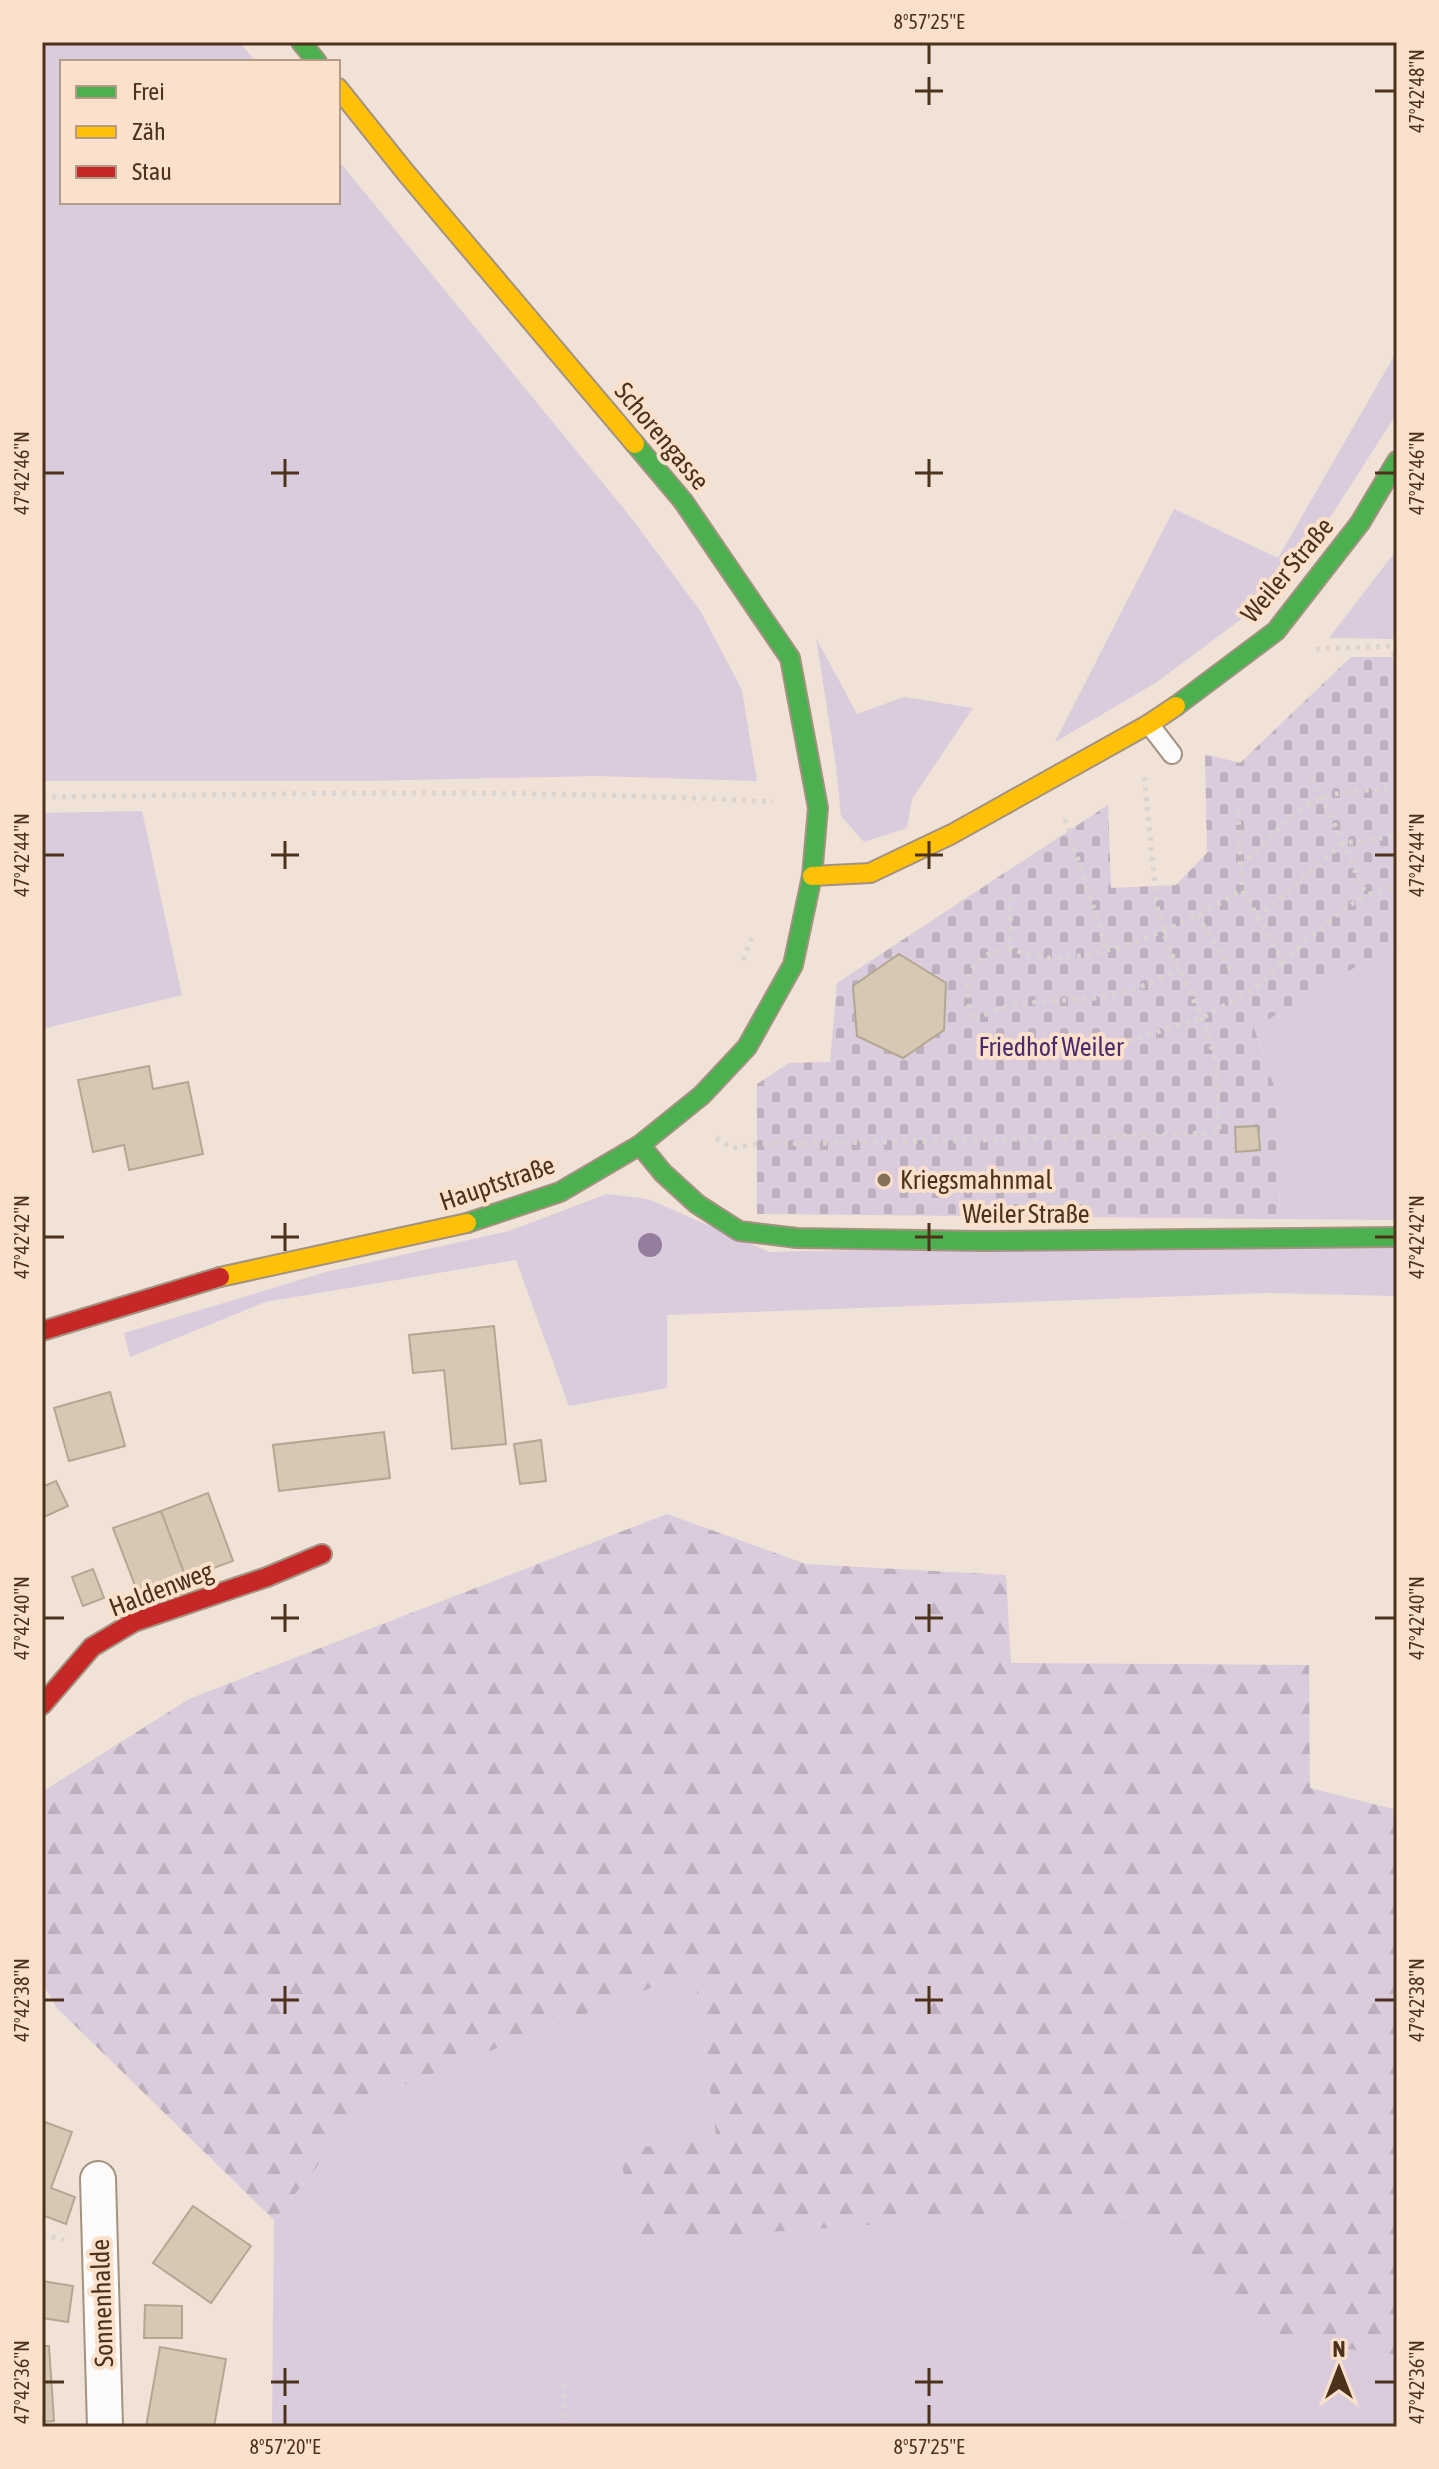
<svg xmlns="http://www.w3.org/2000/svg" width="1439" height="2469" viewBox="0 0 1439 2469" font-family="'Asap Condensed',sans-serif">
<defs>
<pattern id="forest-firs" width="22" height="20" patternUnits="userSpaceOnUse" patternTransform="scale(2)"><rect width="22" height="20" fill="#dacbdd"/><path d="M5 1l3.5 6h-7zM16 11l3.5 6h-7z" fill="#bdafbd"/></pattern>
<pattern id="cemetery-stones" width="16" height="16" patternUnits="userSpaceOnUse" patternTransform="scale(2)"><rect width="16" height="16" fill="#dacbdd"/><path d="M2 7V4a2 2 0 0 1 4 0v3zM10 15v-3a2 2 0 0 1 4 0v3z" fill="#bdafbd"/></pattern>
</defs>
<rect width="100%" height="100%" fill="#f0e2d6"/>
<!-- green -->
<path fill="#dacbdd" d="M42,42H239L256,62H62V202H338V160L629,515L701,612L742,690L757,781L597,776L364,781H42Z
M1397,351V413L1315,541L1244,617L1157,682L1055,742L1174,509L1278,558Z
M1397,548V639L1329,638L1395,552Z
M816,638L857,714L904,697L973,708L912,799L907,828L864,842L841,816L836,766Z
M142,811L182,995L42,1029V813Z
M1397,942V1220L1280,1219L1277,1095L1254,1027Z
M607,1194L648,1199L769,1252L1397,1238V1296L1267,1293L667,1315V1388L569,1406L516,1260L265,1302L130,1357L124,1333L326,1272L509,1231Z
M694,1971L716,2137L896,2223L1140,2216L1274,2338L1397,2356V2427H272L274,2220L373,2097Z"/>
<!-- forest -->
<path fill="url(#forest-firs)" d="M667,1514L806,1564L1006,1575L1011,1663L1309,1665L1310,1788L1397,1810V2356L1274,2338L1139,2216L896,2223L642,2241L618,2151L716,2136L694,1971L373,2097L274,2220L58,2009L42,1983V1792L189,1699Z"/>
<!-- cemetery -->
<path fill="url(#cemetery-stones)" d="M1351,657H1397V942L1254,1028L1277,1095L1280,1219L757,1214V1084L789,1063L830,1062L837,983L1108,805L1111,888L1176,885L1207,853L1205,754L1240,763Z"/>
<!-- building -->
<path fill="#d6c8b4" stroke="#b4a792" stroke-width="2" d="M899,954L946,983L944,1030L903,1058L857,1036L853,986Z
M149,1066L153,1089L188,1082L203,1154L129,1170L124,1145L93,1152L78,1080Z
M1258,1126L1260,1150L1236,1152L1235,1127Z
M494,1326L506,1444L452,1449L444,1370L413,1373L409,1335Z
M110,1392L125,1446L69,1461L54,1408Z
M384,1432L390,1478L279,1491L273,1445Z
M541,1440L546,1481L520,1484L514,1444Z
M56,1481L68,1506L44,1517L42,1487Z
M208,1493L233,1561L186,1578L161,1511Z
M161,1511L186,1578L139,1596L113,1528Z
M93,1569L104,1598L83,1606L72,1577Z
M42,2121L72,2132L51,2188L75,2197L66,2224L42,2215Z
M193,2206L251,2246L211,2303L153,2263Z
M42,2281L73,2286L68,2322L42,2318Z
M145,2305L182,2306V2338H144Z
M42,2346H49L54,2421L42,2422Z
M160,2347L226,2359L214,2427H146Z"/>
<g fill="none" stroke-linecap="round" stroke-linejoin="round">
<defs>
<path id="lane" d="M1149,724L1172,754"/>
<path id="street" d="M98,2179L105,2427"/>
<path id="fast" d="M301,42L317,62
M1176,706L1276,631L1360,523L1397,461
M640,1145L663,1173L697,1204L739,1231L797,1238L983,1241L1397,1237
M467,1223L560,1192L640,1145L702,1095L747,1047L793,965L812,876L818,808L790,658L683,501L635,444"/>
<path id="slow" d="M338,88L406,173L635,444
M812,876L870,873L952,834L1149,724L1176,706
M220,1277L467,1223"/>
<path id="jam" d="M42,1331L220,1277
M42,1705L92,1647L134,1622L267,1577L322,1554"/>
</defs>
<!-- lane casing -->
<use href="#lane" stroke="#a39280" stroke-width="22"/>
<!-- street casing -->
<use href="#street" stroke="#a39280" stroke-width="38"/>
<!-- fast casing -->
<use href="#fast" stroke="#a39280" stroke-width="22"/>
<!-- slow casing -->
<use href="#slow" stroke="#a39280" stroke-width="22"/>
<!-- jam casing -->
<use href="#jam" stroke="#a39280" stroke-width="22"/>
<!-- path -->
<path stroke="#dad5d1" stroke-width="5" stroke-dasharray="4 6" stroke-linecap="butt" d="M1316,649L1390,646L1396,657L1397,671
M1311,779L1323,799L1366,895
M42,797C286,794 530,788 773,802
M1238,811L1242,890
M1065,819L1107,950
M1241,866C1263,845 1285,818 1311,803C1334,789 1371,791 1397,788
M1011,897L1010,949C1021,952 1034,957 1046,958C1116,959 1183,924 1242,890L1283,961L1342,910L1366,895L1397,886
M1197,915L1231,970
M1257,918L1343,843L1397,836
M1010,949C1003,951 992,952 985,956C961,970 966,1000 974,1021C1013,995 1063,1004 1108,996C1133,991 1156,981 1179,970
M743,960L753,935
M1109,1047L1202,1018L1257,987L1283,961
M716,1138L733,1148L757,1144L948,1141L1219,1133L1216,1062L1202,1018L1168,946L1157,906L1144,774
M42,2234L64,2240
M563,2384L566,2427"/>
<!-- lane -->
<use href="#lane" stroke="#fdfbf9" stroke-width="18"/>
<!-- street -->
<use href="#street" stroke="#fdfbf9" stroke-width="34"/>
<!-- fast -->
<use href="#fast" stroke="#4caf50" stroke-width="18"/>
<!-- slow -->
<use href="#slow" stroke="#ffc107" stroke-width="18"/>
<!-- jam -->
<use href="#jam" stroke="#c62828" stroke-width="18"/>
</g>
<!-- trees -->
<circle fill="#957d9d" cx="650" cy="1245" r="12"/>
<!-- ticks -->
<path fill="none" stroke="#4c321b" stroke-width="3" d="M929,44V64M929,77V105M915,91H943M1375,91H1395M285,459V487M929,459V487M44,473H64M271,473H299M915,473H943M1375,473H1395M285,841V869M929,841V869M44,855H64M271,855H299M915,855H943M1375,855H1395M285,1223V1251M929,1223V1251M44,1237H64M271,1237H299M915,1237H943M1375,1237H1395M285,1604V1632M929,1604V1632M44,1618H64M271,1618H299M915,1618H943M1375,1618H1395M285,1986V2014M929,1986V2014M44,2000H64M271,2000H299M915,2000H943M1375,2000H1395M285,2368V2396M929,2368V2396M44,2382H64M271,2382H299M915,2382H943M1375,2382H1395M285,2405V2425M929,2405V2425"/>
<!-- markers -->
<circle fill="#85705c" stroke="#fbe1cb" stroke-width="3" cx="884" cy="1180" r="8"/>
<g text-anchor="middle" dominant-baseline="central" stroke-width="8" stroke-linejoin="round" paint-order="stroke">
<!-- street labels -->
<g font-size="26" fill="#4c321b" stroke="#fbe1cb">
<text transform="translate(662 436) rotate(50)">Schorengasse</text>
<text transform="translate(1287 570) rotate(-50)">Weiler Straße</text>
<text transform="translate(497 1183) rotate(-19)">Hauptstraße</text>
<text x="1026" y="1214">Weiler Straße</text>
<text transform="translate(161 1589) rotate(-21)">Haldenweg</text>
<text transform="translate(102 2303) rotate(-92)">Sonnenhalde</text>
</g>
<!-- park labels -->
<g font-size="26" fill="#4a2b6e" stroke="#fbe1cb">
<text x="1051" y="1047">Friedhof Weiler</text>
</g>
<!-- poi labels -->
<g font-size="26" fill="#4c321b" stroke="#fbe1cb" text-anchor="start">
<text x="900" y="1180">Kriegsmahnmal</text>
</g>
</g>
<!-- border -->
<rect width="1439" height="2469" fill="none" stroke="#fbe1cb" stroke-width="88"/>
<!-- legend -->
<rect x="60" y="60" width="280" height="144" fill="#fbe1cb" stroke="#b59b85" stroke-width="2"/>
<rect x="76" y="86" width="40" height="12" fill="#4caf50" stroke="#b59b85" stroke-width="2"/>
<text x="132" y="100" font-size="24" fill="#4c321b">Frei</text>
<rect x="76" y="126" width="40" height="12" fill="#ffc107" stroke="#b59b85" stroke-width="2"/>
<text x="132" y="140" font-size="24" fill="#4c321b">Zäh</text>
<rect x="76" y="166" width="40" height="12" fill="#c62828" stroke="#b59b85" stroke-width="2"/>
<text x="132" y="180" font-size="24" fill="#4c321b">Stau</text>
<!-- north arrow -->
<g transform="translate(1339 2369)" stroke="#fbe1cb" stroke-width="6" paint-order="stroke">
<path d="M0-6L14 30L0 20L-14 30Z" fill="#4c321b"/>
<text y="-12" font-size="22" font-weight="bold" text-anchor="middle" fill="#4c321b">N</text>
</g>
<rect x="44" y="44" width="1351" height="2381" fill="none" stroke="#4c321b" stroke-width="3"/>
<g font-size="20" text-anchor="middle" fill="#4c321b">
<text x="929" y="29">8°57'25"E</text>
<text transform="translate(1417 91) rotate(-90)" y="7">47°42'48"N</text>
<text transform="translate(22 473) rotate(-90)" y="7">47°42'46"N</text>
<text transform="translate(1417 473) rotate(-90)" y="7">47°42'46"N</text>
<text transform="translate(22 855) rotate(-90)" y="7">47°42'44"N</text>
<text transform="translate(1417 855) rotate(-90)" y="7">47°42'44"N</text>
<text transform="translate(22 1237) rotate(-90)" y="7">47°42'42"N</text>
<text transform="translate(1417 1237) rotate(-90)" y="7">47°42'42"N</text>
<text transform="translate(22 1618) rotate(-90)" y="7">47°42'40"N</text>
<text transform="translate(1417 1618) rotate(-90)" y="7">47°42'40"N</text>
<text transform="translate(22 2000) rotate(-90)" y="7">47°42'38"N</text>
<text transform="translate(1417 2000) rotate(-90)" y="7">47°42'38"N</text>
<text transform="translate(22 2382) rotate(-90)" y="7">47°42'36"N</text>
<text transform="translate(1417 2382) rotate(-90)" y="7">47°42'36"N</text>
<text x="285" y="2454">8°57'20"E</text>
<text x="929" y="2454">8°57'25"E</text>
</g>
</svg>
